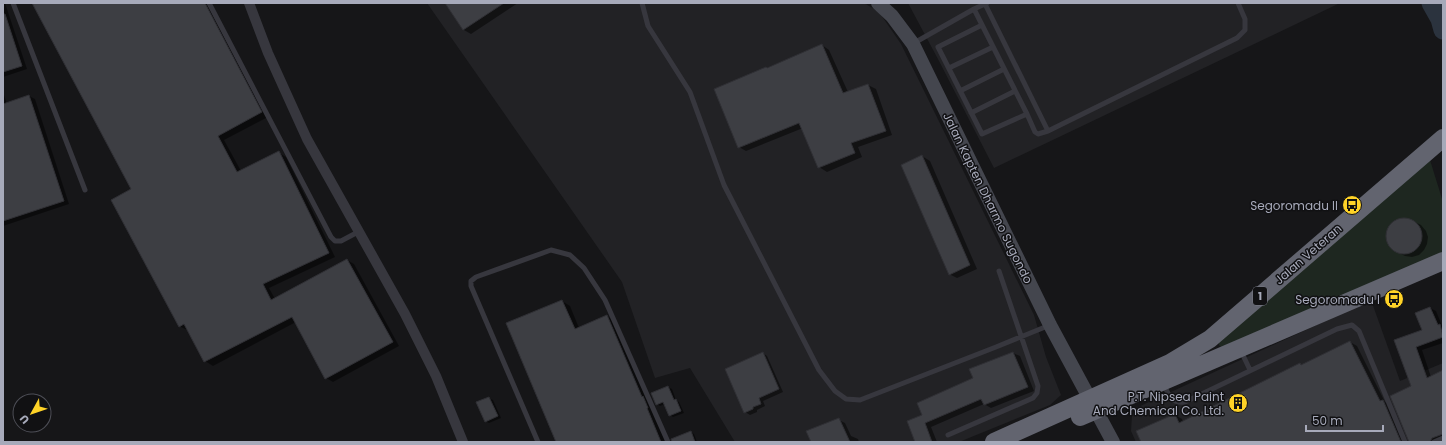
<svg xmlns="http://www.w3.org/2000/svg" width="1446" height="445" viewBox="0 0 1446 445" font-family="Poppins,sans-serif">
<rect width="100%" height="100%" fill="#161618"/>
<!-- built -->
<path fill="#222225" d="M427,3H864L879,12L901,44L1034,315L1046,357L1061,395L1050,405L959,442H735L690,368L655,378L622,282Z
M908,3H1340L994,168L939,61Z
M1371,300L1400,381L1443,363V442H1136L1131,431L1132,415L1136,408Z"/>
<!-- green -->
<path fill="#1e2720" d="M1430,160L1443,202V253L1222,348L1219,345L1218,339Z"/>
<!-- shadow -->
<path fill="#0007" d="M3,3H5L27,69L3,77Z
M33,3H210L268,117L224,140L241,171L279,153L286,157L335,257L269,288L275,299L347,260L354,264L399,346L333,382L326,378L296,322L213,366L205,361L188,329L187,330L179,326L133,190Z
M446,3H518L471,34L464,30Z
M822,45L829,50L848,92L868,85L876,89L892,135L858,147L862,157L827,172L819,167L803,128L746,151L739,147L766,68Z
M3,92L7,104L29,96L35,99L69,204L3,226Z
M922,156L930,161L977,269L957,278L949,274Z
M1402,218L1409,219L1421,225L1426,231L1428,237L1427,244L1424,250L1419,255L1412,257L1405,256L1393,250L1388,244L1386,238L1387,231L1390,225L1395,220Z
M562,301L570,306L579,328L607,316L615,321L666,442H557Z
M1430,308L1436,311L1443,328V343L1422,350L1431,377L1443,371V440L1438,442H1410L1412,387L1395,341L1423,331Z
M1350,342L1357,346L1385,402L1390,405L1406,442H1142L1175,415L1182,419L1183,422L1300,364L1303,365Z
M763,353L767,356L783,392L763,401L765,406L757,410V412L750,415L745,412Z
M1013,353L1020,356L1034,391L991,408L984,404L931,427L937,442H916L924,415L974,379L970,370Z
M668,387L672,389L676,400L679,402L684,413L673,417L670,415L665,404L660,406L657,404Z
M489,398L493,400L501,418L489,423L485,421Z
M839,420L845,423L851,436L858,439L859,442H812Z
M691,432L694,434L697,442H681Z"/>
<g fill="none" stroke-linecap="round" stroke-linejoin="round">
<!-- river -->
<path stroke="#2b333e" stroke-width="19" d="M1431,3L1440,19L1443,30"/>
</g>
<!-- building -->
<path fill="#3d3e43" stroke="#303035" d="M32,3H205L262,112L218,136L237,172L279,151L329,253L263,284L271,300L347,259L393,342L325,379L292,317L204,362L184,324L179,327L111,200L131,189Z
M445,3H504L463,30Z
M3,14H5L22,66L3,72Z
M822,44L843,93L868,84L886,131L851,143L855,153L818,168L799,123L738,148L714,89L766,67L767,68Z
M29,95L64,201L3,221V104Z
M922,155L970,265L949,275L901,165Z
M1386 236a18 18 0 1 1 36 0a18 18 0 1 1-36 0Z
M562,300L575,329L607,315L642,397L643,396L648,408H647L661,442H556L506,323Z
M1430,307L1438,325L1440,324L1443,337L1416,347L1427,378L1443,370V434L1432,438L1430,442H1409L1390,396L1411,386L1394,340L1422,330L1415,313Z
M1350,341L1380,401L1383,400L1401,442H1141L1136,431L1175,414L1179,423L1300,363L1301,365Z
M763,352L779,389L759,398L761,404L753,407V409L744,413L725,369Z
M1013,352L1028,387L984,405L981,399L925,423L932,442H915L907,421L922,415L917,403L973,378L969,369Z
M668,386L674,400L676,399L681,411L669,416L663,402L656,405L651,393Z
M489,397L498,416L485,422L476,402Z
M839,418L850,442H811L806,431Z
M691,431L695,442H672L671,439Z"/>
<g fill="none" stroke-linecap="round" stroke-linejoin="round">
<!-- lane -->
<path stroke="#37373e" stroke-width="5" d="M13,3L85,190
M209,3L331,237L335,241H341L358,232
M642,3L648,26L690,92L724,185L819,370L835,391L846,399L860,400L996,347L1050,325
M985,4L1048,131L1237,38L1245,30V19L1238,3
M974,9L1027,114L982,134L938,47L982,25
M914,43L974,9L987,3
M949,68L993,47
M960,91L1004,69
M971,113L1015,91
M1027,114L1035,132L1038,134L1048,131
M1241,351L1250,370
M1164,385C1169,395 1171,404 1185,402L1337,329L1352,325L1359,331L1405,442
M948,435L1033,398L1037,393L1038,386L999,271
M538,442L471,286V281L476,277L551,250L570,255L584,268L605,300L668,442
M1434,442L1443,438"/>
<!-- street -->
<path stroke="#37373e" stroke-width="10" d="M249,3L268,53L307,139L405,314L436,376L463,442"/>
<!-- secondary -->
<path stroke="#44464e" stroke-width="14" d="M878,3L892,16L913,44L1050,325L1113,442"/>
<!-- highway -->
<path stroke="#62646f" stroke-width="18" d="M1080,417L1443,261
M994,442L1170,363L1210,339L1443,138"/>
</g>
<!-- icons -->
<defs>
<symbol id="bus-disc" viewBox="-11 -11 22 22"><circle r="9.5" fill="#ffd327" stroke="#111113"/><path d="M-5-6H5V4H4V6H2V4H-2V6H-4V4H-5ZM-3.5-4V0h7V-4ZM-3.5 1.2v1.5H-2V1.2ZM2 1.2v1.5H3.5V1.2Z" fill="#111"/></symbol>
<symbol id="building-disc" viewBox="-11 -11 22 22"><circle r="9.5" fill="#ffd327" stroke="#111113"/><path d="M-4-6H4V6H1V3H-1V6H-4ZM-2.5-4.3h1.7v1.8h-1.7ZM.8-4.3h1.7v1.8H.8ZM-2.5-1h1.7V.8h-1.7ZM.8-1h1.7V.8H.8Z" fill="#111"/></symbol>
</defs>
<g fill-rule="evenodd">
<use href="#bus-disc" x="1341" y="194" width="22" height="22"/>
<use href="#bus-disc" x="1383" y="288" width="22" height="22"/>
<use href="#building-disc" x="1227" y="392" width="22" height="22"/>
</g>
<g text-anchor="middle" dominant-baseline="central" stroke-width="3" stroke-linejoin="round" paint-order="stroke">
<!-- shield labels -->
<rect fill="#111113" stroke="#7a7c88" stroke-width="1" x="1253" y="287" width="14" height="18" rx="3"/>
<g font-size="11" font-weight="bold" fill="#a7aaba">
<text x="1260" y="296">1</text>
</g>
<!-- street labels -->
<g font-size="12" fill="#a7aaba" stroke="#111113">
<text transform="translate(988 198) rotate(64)">Jalan Kapten Dharmo Sugondo</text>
<text transform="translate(1308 254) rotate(-41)">Jalan Veteran</text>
</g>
<!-- poi labels -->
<g font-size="12" fill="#a7aaba" stroke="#111113" text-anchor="end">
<text x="1338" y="205">Segoromadu II</text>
<text x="1380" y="299">Segoromadu I</text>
<text x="1224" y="396">P.T. Nipsea Paint<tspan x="1224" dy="14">And Chemical Co. Ltd.</tspan></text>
</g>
</g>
<!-- border -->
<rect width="1446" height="445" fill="none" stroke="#a7aaba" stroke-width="8"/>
<!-- north arrow -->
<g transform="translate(32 413) rotate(230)"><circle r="19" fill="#111113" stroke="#4d4e56"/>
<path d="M0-3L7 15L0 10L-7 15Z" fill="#ffd327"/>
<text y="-6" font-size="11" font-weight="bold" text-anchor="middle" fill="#a7aaba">U</text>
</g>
<!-- scale -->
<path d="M1306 425v6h77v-6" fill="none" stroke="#a7aaba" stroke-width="2"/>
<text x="1312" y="425" font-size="12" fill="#a7aaba" stroke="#111113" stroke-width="3" paint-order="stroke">50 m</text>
</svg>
